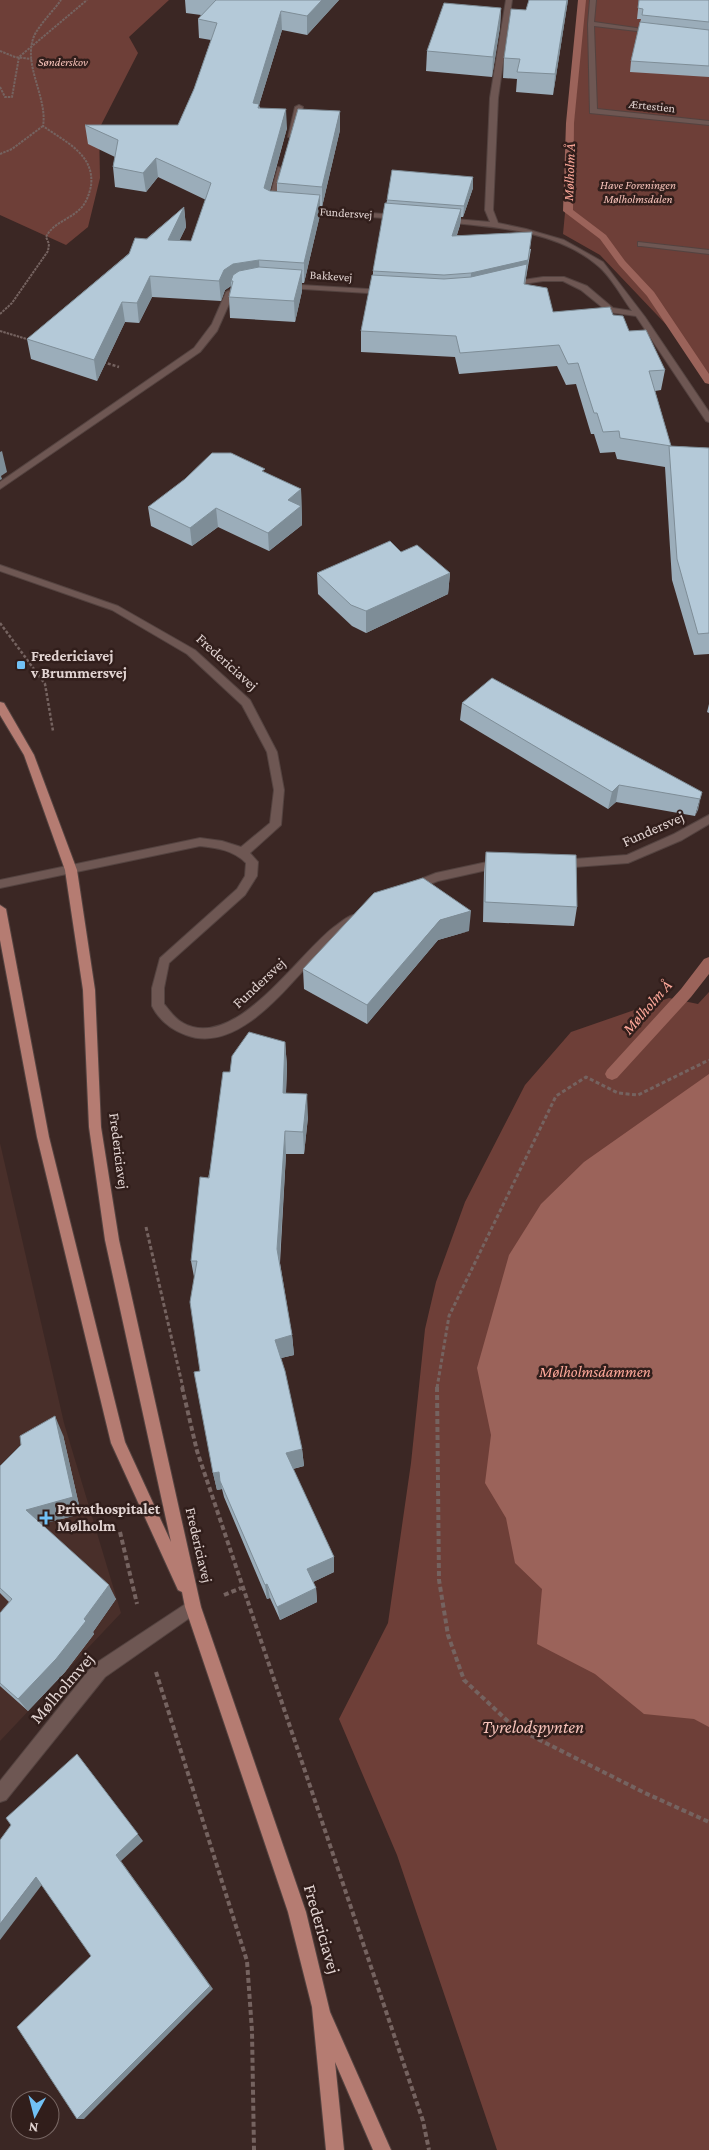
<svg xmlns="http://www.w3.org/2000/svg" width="709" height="2150" viewBox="0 0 709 2150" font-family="'Crimson Pro',serif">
<rect width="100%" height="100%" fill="#3b2724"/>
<!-- built -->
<path fill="#492f2a" d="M0,1143L64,1423L121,1613L0,1741Z"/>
<!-- green -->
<path fill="#6e3f38" d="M0,0H169L129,37L138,53L99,129L100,178L88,227L66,245L0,215Z
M585,0H709V381L677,336L600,255L563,234Z
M709,992V2150H497L397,1855L339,1719L388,1623L411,1463L425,1329L436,1282L465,1202L525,1085L571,1032L669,998L698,1004Z"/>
<!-- water -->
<path fill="#9b635a" d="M709,1074V1727L694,1719L644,1714L595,1674L537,1644L542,1589L515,1563L506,1518L485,1483L491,1435L477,1368L509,1255L541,1204L584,1162Z"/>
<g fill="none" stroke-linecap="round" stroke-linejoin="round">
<!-- stream -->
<path fill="#9b635a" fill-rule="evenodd" d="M578,0H586L574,123L573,210L606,235L625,261L654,292L709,374V384L705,383L647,296L619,265L600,239L563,211L566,123Z
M709,957V974L691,997L617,1078L612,1080L607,1078L605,1074L607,1070L681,989L704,959Z"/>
<defs>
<path id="service" d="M590,0H596L594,22L657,31L654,33L594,26L597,109L709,121V125L590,113L588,24Z
M638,242L709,250V254L641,246H638Z"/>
<path id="minor" d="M506,0H512L498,98L493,210L498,223L526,229L564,240L603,262L645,317L709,412V422L706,421L636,316L608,312L581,290L563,281H543L510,286L506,284L510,282L543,277H564L587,286L613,308L632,311C621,296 611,276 597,265C556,230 494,227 443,222L439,220L443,218L490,222L485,210L490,98Z
M299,105L303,107L295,135L288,137L295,107Z
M278,167L285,169L275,207L271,209L267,207Z
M301,208L398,215L402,217L398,219L304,212L300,210Z
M284,284L384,290L388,292L384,294L287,288H284Z
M241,285L248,287L233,295L217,331L200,352L0,489V482L194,348L212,324L226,292Z
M0,565L118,606L195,650L250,700L277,752L284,790L281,825L250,853L258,862L257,876L245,895L169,963L164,988V1004C170,1011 175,1019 183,1023C235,1052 298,954 334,927C340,923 346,917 353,915L359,919C351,932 332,940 321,951C289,984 239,1055 186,1035C172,1030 159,1020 152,1006V988L160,958L237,889L245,876L246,863C233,850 218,848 200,846L0,888V880L200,838L222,841L241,847L270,823L274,790L267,752L242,705L187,654L112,610L0,571Z
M709,815V824L682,840L628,863L561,868L555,864L561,860L627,855L674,834Z
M501,859L507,863L505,866L438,881L412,891L406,887L408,884L436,873Z
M193,1599L198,1602L201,1607L198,1612L105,1677L6,1800L0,1802V1781L93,1665Z"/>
<path id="primary" d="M0,702L4,703L34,755L77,870L95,990L101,1127L119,1240L201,1607L306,1912L330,2012L391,2150H373L335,2062L344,2150H326L312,2007L288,1912L185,1607L182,1592L178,1590L111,1443L37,1137L0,940V905L6,909L49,1137L125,1442L171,1542L105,1240L89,1127L83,990L65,870L24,755L0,715Z"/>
</defs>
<!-- service casing -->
<use href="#service" stroke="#544340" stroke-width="2"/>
<!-- minor casing -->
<use href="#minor" stroke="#544340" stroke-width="2"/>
<!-- primary casing -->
<use href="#primary" stroke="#544340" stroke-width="2"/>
<!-- path-far3 -->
<path stroke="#756360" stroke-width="2" stroke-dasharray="2.5 1" stroke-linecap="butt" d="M0,51L15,57L32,59
M0,87L5,97H12L19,57L87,0
M0,154L12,149L43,126
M0,314L12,303L48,251L49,244L46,237C53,223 68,220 79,210C86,204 89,195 91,186C95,154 65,142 43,126C48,97 21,63 35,34C42,22 53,11 61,0
M0,331L30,340"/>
<!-- path-far2 -->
<path stroke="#756360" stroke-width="2.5" stroke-dasharray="3 2" stroke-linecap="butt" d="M103,362L119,367
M0,623L45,684L53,731"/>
<!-- path-far1 -->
<path stroke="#756360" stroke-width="3" stroke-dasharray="4 2.5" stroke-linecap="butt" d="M146,1227L183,1388
M437,1388L449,1316L556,1096L586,1077L618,1093L638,1095L709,1060"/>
<!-- path -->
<path stroke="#756360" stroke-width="4" stroke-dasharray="5 3" stroke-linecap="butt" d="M182,1387L197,1451L423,2121L429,2150
M437,1387L439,1580L448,1635L464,1680L514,1727L645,1793L709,1822
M120,1532L137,1604
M224,1595L241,1588
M156,1672L247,1961L252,2031L254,2150"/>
<!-- service -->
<use href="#service" fill="#6e5753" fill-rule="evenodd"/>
<!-- minor -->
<use href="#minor" fill="#6e5753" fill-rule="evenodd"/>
<!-- primary -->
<use href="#primary" fill="#b57c72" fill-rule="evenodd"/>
</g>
<!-- wall -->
<path fill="#9badba" d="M185,0H339L307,35L282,30L259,105L260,108L287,128L270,191L277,192V183L340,130L322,207L320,206V215L304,283H302V291L295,322L230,318L229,297L231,286L225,290L221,301L152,297L139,323L125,322L97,381L31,359L27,339L184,207L186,227L179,241H191L206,200L158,177L146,192L115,187L113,167L115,157L88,144L85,125H178L194,89L211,40L199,38L198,19L201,15L186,13Z
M529,0H568L553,95L516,92L517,79L503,78L504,58L526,10Z
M639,0H709V77L630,72L631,61L641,19H637Z
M501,8L500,27L492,77L426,71L427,51Z
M473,177V188L463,217H461L460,225L457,235L531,249L525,284L553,312L613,315L629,331L665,370L661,390L655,391L671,446L709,448V654L694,655L672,580L665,467L617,459L615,452L600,453L594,434H591L576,384L566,385L557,366L459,374L455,357L361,352V331L373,275V271L387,200Z
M265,473L301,489L302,525L269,551L218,527L192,546L151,526L148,507Z
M401,552L450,573L448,594L366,633L352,626L318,594L317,573Z
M462,703L702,792L695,816L616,802L608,809L460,720Z
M709,704V713L707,712Z
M486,852L577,907L574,926L483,922L484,873Z
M469,931L438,940L367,1024L304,989L303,969Z
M285,1042L287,1066L286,1093L308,1117L304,1154H286L280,1263L292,1335L294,1355L281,1358L302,1449L304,1466L293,1469L334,1557V1572L313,1582L316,1588L317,1602L280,1620L270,1598L267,1599L224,1497L222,1489L217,1490L213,1473L200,1371L194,1277L191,1261L230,1072Z
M63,1435L81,1514L42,1524L116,1599L93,1632L94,1634L65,1672L28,1711L0,1686V1613L9,1602L0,1593V1466Z"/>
<!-- shaded-wall -->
<path fill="#7e8d97" d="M322,0H339L307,35V16Z
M567,0H568L553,95L555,74Z
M501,8L500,27L492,77L493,57Z
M281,11L282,30L259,105L260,123L253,103Z
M286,109L287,128L265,208L264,188Z
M340,111V130L322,207V187Z
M156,158L158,177L146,192L143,173Z
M473,177V188L463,217L464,206Z
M320,195V215L304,283V263Z
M184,207L186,227L170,260L168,240Z
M461,209L460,225L451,252L452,236Z
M532,232L525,285L470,290L471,273Z
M259,260L260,280L231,281V286L225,290L221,301L219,281L224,270L233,264Z
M302,270V291L295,322L294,301Z
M150,276L152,297L139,323L137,303Z
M122,302L125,322L97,381L94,360Z
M2,451L7,472L1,476L2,479L0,480V452Z
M301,489L302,525L269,551L268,533L288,500Z
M216,508L218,527L192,546L190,528Z
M450,573L448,594L366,633V611Z
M619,785L616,802L608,809L612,792Z
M702,792L698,810L695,816L700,799Z
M471,911L469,931L438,940L367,1024V1005L440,920Z
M285,1042L287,1066L285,1116L283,1093Z
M307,1094L308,1117L304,1154L303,1132Z
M285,1131L286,1154L279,1270L277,1249Z
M292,1335L294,1355L277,1359L275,1340Z
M55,1416L63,1435L81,1514L35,1526L26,1510Z
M302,1449L304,1466L288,1470L286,1453Z
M219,1472L222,1489L217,1490L213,1473Z
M334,1557V1572L309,1584L307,1569Z
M267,1584L270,1598L267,1599L265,1585Z
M109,1585L116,1599L93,1632L94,1634L65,1672L28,1711L18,1699L84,1619Z
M316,1588L317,1602L280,1620L277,1607Z
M83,1762L143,1841L121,1861L213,1989L84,2119H77L116,1855Z
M36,1877L44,1882L0,1940V1924Z"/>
<!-- building -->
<path fill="#b4c9d8" stroke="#7e8d97" d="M216,0H322L307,16L281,11L253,103L259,104L258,108L286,109L264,188L270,191L320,195L304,263L259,260L233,264L224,270L219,281L150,276L137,303L122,302L94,360L27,339L129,254L135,238L147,239L184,207L168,240L191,241L211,183L156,158L143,173L113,167L118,140L85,125H178L194,89L217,23L198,19Z
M529,0H567L555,74L517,72L520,59L504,58L511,9L526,10Z
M639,0H709V22L642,15L643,9L638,8Z
M444,3L501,8L493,57L427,51Z
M640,22L709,30V66L631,61Z
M298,109L340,111L322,187L277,183Z
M392,170L473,177L464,206L387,200Z
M385,203L461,209L452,236L532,232L528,260L471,273L444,275L373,271Z
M527,264L524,284L547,288L553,312L610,307L613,315L623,316L629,331L646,330L665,370L649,371L671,446L620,438L619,431L603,432L597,413H594L578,363L568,364L559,345L460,353L456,336L361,331L372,275L444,279L471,277Z
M259,267L302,270L294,301L229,297L233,281H231L233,275L239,271Z
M669,446L709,448V633L698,634L677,559Z
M212,453H231L265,469L262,471L301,489L288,500L301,506L268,533L216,508L190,528L148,507L185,479Z
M390,541L401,552L417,545L450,573L366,611L351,605L317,573Z
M492,678L702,792L700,799L619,785L612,792L462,703Z
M486,852L576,855L577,907L485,902Z
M423,878L471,911L440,920L367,1005L303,969L374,893Z
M249,1032L285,1042L283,1093L307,1094L303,1132L285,1131L277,1249L292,1335L275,1340L285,1371L302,1449L286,1453L334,1557L307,1569L316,1588L277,1607L267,1584L265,1585L220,1481L219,1472L213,1473L194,1372L200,1371L190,1302L197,1261H191L200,1177L209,1178L223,1072H230L232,1056Z
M55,1416L73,1497L26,1510L109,1585L84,1619L86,1621L56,1659L18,1699L0,1683V1613L12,1599L0,1588V1466L21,1445L20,1436Z
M77,1754L138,1834L116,1855L210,1986L77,2119L17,2027L91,1956L36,1877L0,1924V1840L11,1825L6,1818Z"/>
<!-- markers -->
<g fill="#71c1f5" stroke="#311e1b" stroke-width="2">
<rect x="16" y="660" width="10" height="10" rx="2.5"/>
<path d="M43.5 1510.5h5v5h5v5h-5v5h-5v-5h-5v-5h5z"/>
</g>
<g text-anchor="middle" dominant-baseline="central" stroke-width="5" stroke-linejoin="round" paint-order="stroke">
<!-- far-park labels -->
<g font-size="12" font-style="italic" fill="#f8c3ba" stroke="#311e1b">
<text x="63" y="62">Sønderskov</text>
<text x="638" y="185">Have Foreningen<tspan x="638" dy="14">Mølholmsdalen</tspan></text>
</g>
<!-- far-street labels -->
<g font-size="12" fill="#e2d4d2" stroke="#311e1b">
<text transform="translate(652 106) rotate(6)">Ærtestien</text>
<text transform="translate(346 213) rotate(4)">Fundersvej</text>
<text transform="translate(331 276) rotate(4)">Bakkevej</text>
</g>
<!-- far-water labels -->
<g font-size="14" font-style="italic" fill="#fea89a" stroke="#311e1b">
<text transform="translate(569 172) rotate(-88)">Mølholm Å</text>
</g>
<!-- poi labels -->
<g font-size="15" font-weight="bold" fill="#e2d4d2" stroke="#311e1b" text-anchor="start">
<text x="31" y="656">Fredericiavej<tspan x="31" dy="17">v Brummersvej</tspan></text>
<text x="57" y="1509">Privathospitalet<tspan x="57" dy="17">Mølholm</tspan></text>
</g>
<!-- street labels -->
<g font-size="15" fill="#e2d4d2" stroke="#311e1b">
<text transform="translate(227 662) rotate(42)">Fredericiavej</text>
<text transform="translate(653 829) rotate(-24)">Fundersvej</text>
<text transform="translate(259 983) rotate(-43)">Fundersvej</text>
<text transform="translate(119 1151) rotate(83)">Fredericiavej</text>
<text transform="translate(199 1545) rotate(77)">Fredericiavej</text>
</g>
<!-- water labels -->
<g font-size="16" font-style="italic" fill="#fea89a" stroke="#311e1b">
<text transform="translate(647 1007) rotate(-49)">Mølholm Å</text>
<text x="595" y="1371">Mølholmsdammen</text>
</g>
<!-- near-street labels -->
<g font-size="18" fill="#e2d4d2" stroke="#311e1b">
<text transform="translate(62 1688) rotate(-49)">Mølholmvej</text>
<text transform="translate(322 1929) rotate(74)">Fredericiavej</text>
</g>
<!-- near-park labels -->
<g font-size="18" font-style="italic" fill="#f8c3ba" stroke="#311e1b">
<text x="533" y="1727">Tyrelodspynten</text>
</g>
</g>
<!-- north arrow -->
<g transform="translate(35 2115) rotate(187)"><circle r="24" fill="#311e1b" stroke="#786764"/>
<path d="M0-4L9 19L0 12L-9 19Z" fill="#71c1f5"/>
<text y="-8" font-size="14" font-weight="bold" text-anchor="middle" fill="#e2d4d2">N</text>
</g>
</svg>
